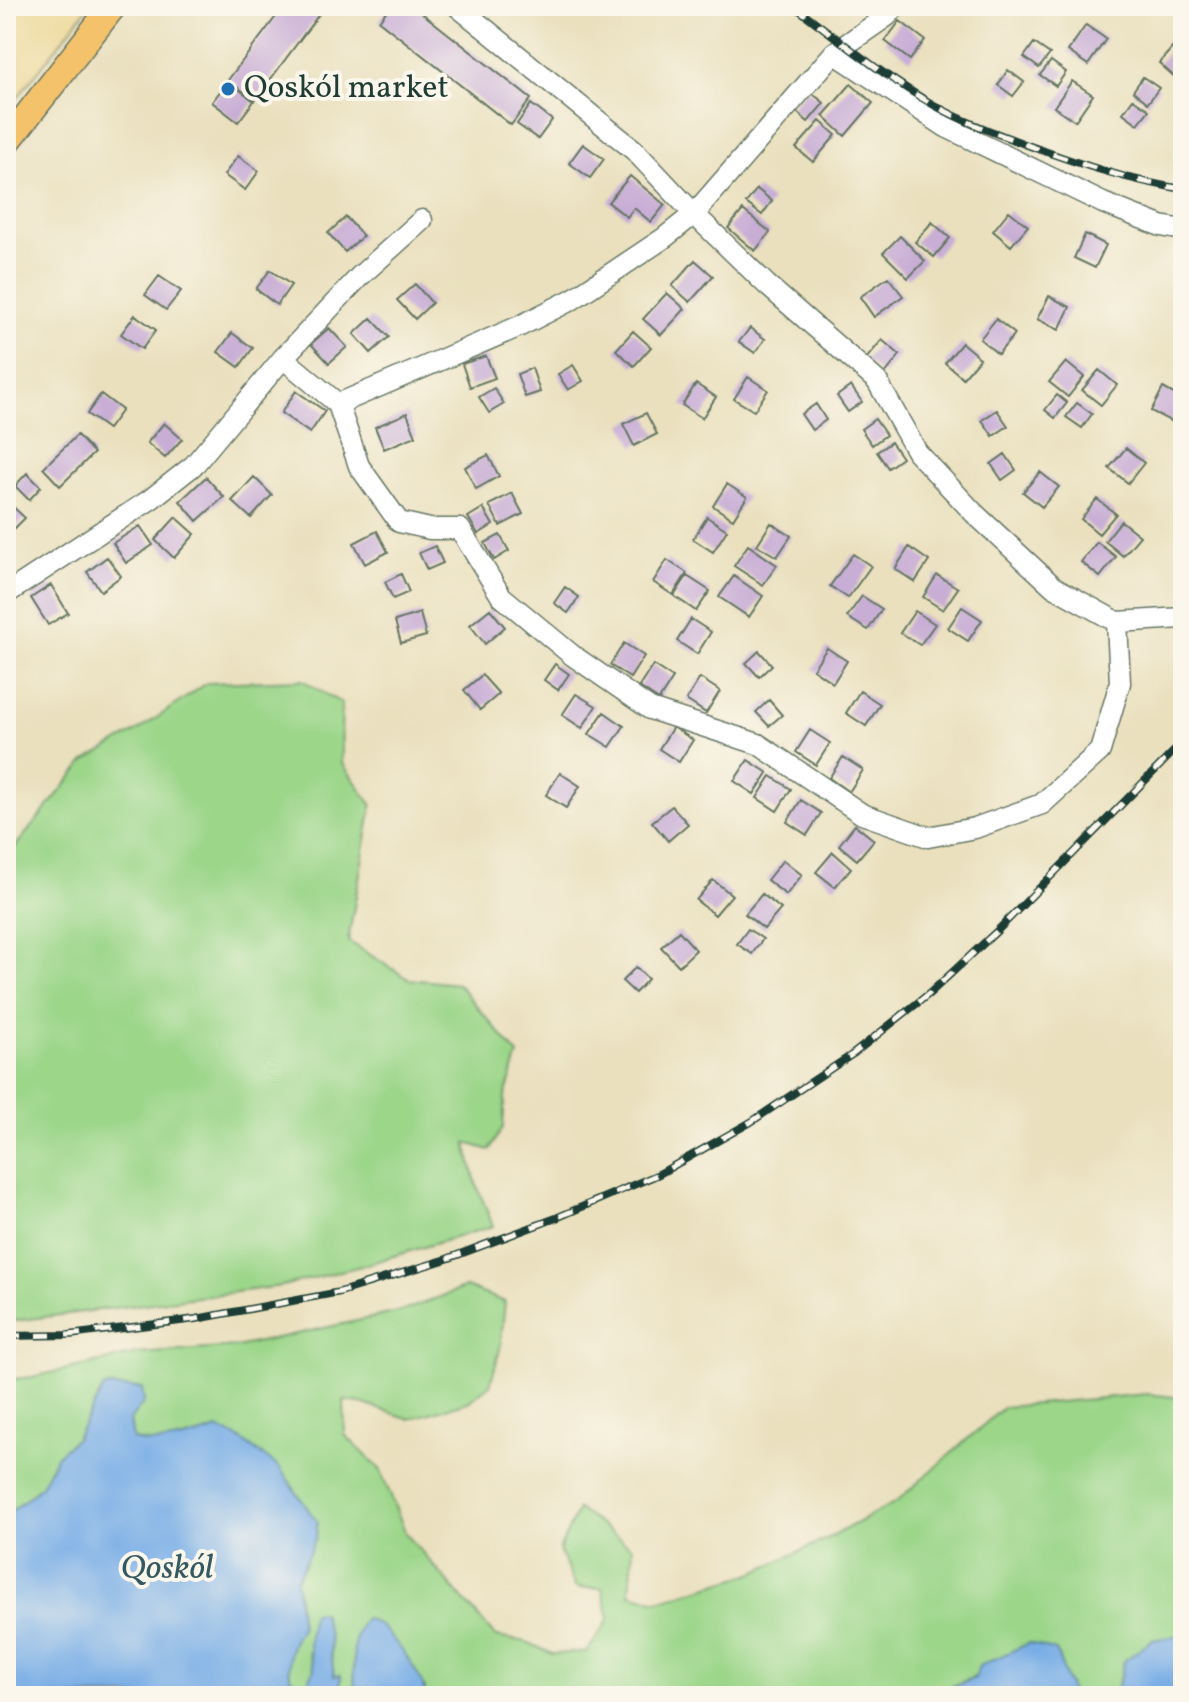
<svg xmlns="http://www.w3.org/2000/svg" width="1189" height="1702" viewBox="0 0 1189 1702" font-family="Vollkorn,serif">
<rect width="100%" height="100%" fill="#fbf7ec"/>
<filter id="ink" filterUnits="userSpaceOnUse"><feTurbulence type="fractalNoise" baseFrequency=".0125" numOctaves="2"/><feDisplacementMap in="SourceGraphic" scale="16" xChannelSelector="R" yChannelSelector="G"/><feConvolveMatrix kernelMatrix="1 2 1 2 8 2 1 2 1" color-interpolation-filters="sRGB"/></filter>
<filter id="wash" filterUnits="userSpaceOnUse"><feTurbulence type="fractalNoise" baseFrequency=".006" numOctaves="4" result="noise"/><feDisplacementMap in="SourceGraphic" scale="32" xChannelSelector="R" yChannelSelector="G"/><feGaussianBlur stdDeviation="1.8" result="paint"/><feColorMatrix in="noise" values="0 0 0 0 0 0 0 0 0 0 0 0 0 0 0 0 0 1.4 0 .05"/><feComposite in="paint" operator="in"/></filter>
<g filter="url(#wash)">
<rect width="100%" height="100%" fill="#eae0be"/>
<!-- green -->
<path fill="#9bd689" stroke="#5d8a5e" stroke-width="2" d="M302,680L341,703L342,763L372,805L348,941L409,979L458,984L518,1055L505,1096L503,1127L490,1150L466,1143L476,1183L493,1226L361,1266L282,1286L6,1322V858L84,762L142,728L207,683Z
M466,1287L505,1302L500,1349L490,1385L468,1402L410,1419L360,1403L344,1401L345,1435L380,1469L406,1534L496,1637L527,1642L552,1654L587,1652L609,1619L602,1588H576L559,1550L578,1509L633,1548L630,1594L658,1601L750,1574L827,1539L896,1502L1004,1407L1147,1394L1183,1398V1635L1152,1640L1117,1689L1118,1696H1073L1056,1651C1020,1663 967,1675 935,1696H425V1687L355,1689L354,1696H339L341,1676H334L329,1636L308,1652L314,1670L306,1686L290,1679L289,1662L290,1645L301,1628L296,1580L306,1562L218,1429C191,1438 161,1447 133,1440L130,1420L144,1402L105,1387L76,1438L57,1455L41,1486L6,1516V1380L32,1377L137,1354L236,1347L403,1311Z"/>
<!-- sand -->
<path fill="#eeda9e" stroke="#868c69" stroke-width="2" d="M6,6H89L6,112Z"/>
<!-- water -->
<path fill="#78ade6" stroke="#4c758d" stroke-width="2" d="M104,1387L142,1388L144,1402L130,1420L133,1440C161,1447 191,1438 218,1429L239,1438L279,1467L317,1522L316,1538L296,1580L301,1628C289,1647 288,1656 290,1678L306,1686L314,1670C307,1648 308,1636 312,1613L322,1612L329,1636L334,1676L341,1675L339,1696H6V1516L41,1486L57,1455L76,1438Z
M365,1618C369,1620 373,1621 377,1624C392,1634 425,1678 425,1696H354C357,1667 346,1646 365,1618Z
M1183,1635V1696H1118L1117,1689L1124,1661L1152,1640Z
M1029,1643L1056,1651L1073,1696H935L943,1691L975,1678L979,1666Z"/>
<g id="blocks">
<!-- building -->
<path fill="#c8add5" d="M284,6H325L255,100L228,80Z
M390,6H413L531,99L511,125L379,21Z
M900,21L925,40L910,60L885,41Z
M1086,25L1106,39L1088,65L1068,51Z
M1034,43L1050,54L1039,68L1024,57Z
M1173,47L1183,55V72L1177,79L1159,63Z
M1051,61L1066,72L1056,86L1040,75Z
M1008,70L1024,82L1013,96L998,85Z
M1143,77L1159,88L1148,103L1133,91Z
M228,81L254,101L238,122L212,102Z
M1072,81L1093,95L1075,121L1054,107Z
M851,84L873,103L845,136L823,116Z
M807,89L824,103L808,122L791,107Z
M1133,99L1149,110L1138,124L1123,113Z
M531,104L552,120L538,139L517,124Z
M820,121L836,135L813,162L796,148Z
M583,144L604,159L590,178L569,163Z
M238,156L259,171L245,190L224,175Z
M630,176L665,205L651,222L634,208L627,217L608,202Z
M757,189L772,201L762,215L746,203Z
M743,210L770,232L755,251L728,228Z
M1009,211L1028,226L1011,246L993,231Z
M346,217L363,236L345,252L328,233Z
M932,222L950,238L934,257L915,242Z
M1085,234L1106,245L1095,268L1074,258Z
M900,236L925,261L908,278L883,253Z
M695,260L713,276L690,302L672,286Z
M270,270L291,285L277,305L256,289Z
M159,276L181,291L166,310L145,295Z
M888,277L903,296L874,317L860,297Z
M415,284L432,303L415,319L397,300Z
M667,293L685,309L661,335L643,319Z
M1049,296L1070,307L1059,330L1037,319Z
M135,315L156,330L142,349L121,334Z
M371,318L389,337L371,353L354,334Z
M996,319L1015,334L998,354L980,339Z
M329,328L347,347L329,363L311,344Z
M750,328L765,339L755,353L739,342Z
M633,331L651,347L634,366L616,350Z
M232,333L253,348L239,367L218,352Z
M882,340L900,355L884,375L865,360Z
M962,343L980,358L963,378L945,363Z
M486,356L495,378L470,387L462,364Z
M1066,362L1084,377L1068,397L1049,382Z
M573,365L583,381L568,390L558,374Z
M532,368L540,392L525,397L517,374Z
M1099,370L1117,385L1101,405L1082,390Z
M748,377L768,390L754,411L734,399Z
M696,384L716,397L702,418L682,405Z
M851,386L862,402L848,412L837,396Z
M494,388L504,404L489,413L479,397Z
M1163,388L1183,399L1172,422L1151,411Z
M296,391L325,411L310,433L281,413Z
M101,394L122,410L108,429L87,414Z
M1057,395L1067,403L1055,418L1045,410Z
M1077,403L1092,414L1082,428L1066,417Z
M816,404L826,420L812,430L801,414Z
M997,410L1008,426L993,436L982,420Z
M407,413L416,436L384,449L375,427Z
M646,413L657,434L634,446L623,424Z
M875,419L886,435L872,445L861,429Z
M164,423L182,439L165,458L147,443Z
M77,435L94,453L60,486L43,468Z
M891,442L902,458L888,468L877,452Z
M1126,448L1144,463L1128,483L1109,468Z
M1005,454L1016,470L1002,480L991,464Z
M488,455L499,476L476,489L465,467Z
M1040,472L1059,487L1042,507L1023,492Z
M27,473L41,487L29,500L15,486Z
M206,477L224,497L197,521L180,501Z
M254,477L272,495L251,518L232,501Z
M727,484L747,497L733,519L713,506Z
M512,493L523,514L500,526L489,505Z
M1097,499L1116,514L1099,534L1081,519Z
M11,505L25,518L12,531L6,525V510Z
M483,508L493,525L478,534L468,517Z
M176,517L195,534L174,558L155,540Z
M707,517L727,530L713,552L693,539Z
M1121,521L1140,536L1123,556L1105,541Z
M771,523L791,536L777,557L757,545Z
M140,526L153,545L126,563L113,543Z
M377,531L388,552L365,564L354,543Z
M500,535L509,551L494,560L485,543Z
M1097,542L1116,557L1100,577L1081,562Z
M748,545L777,565L763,585L734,566Z
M435,546L443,563L427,570L419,553Z
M909,547L929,561L915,582L895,569Z
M853,554L871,566L848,598L830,586Z
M107,557L121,576L101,591L87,572Z
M667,560L687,573L673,595L653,582Z
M401,574L409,592L393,599L385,582Z
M937,575L958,588L943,610L923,597Z
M687,576L710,591L696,611L674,596Z
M734,576L763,596L749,617L719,597Z
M51,585L68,613L48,625L31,598Z
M565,587L579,597L568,613L554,603Z
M862,596L882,609L868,630L847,617Z
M962,607L982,620L968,641L948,628Z
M490,609L505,627L485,644L470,625Z
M915,611L935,624L920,645L900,633Z
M420,613L426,636L401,643L395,621Z
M691,619L711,632L697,654L677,641Z
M624,643L644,656L630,678L610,665Z
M827,648L847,661L833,683L813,669Z
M759,651L772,665L759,677L746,663Z
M555,664L569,674L558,690L544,680Z
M653,665L673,678L659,700L639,687Z
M482,675L499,694L480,710L464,690Z
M700,678L720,691L706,713L686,700Z
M860,691L880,704L866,726L846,713Z
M576,694L596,706L582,728L562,715Z
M769,700L782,715L769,726L756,712Z
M604,712L624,726L610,747L589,734Z
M673,727L693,740L679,762L659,749Z
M810,730L830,743L816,765L796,752Z
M843,757L863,770L849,792L829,778Z
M748,760L768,773L754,794L734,781Z
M560,773L580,786L566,808L546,795Z
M771,776L791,789L777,811L757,798Z
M801,800L821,813L807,835L787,822Z
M672,806L688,824L668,841L652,822Z
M855,825L874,840L857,860L839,845Z
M833,852L851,868L835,887L816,872Z
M783,860L802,875L786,895L767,880Z
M713,880L732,895L715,915L696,900Z
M762,894L781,909L764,929L745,914Z
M748,929L763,939L752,954L737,944Z
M679,931L696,950L679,966L661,947Z
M636,967L648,979L635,993L622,981Z"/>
</g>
</g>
<g filter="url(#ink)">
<use href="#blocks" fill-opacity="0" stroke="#667664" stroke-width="2"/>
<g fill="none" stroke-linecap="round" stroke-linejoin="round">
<defs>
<path id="minor" d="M457,6L634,150L694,214L834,53L887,16L896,6
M834,53L946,127L1103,203L1161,226L1183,230
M283,358L338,404L359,466L399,522L430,529H460L501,596L572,655L650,709L758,744L862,814L928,837L975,828L1042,804L1100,751L1120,683L1117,622
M338,404L520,326L573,299L664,238L694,214L767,285L877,381L917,452L974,513L1054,587L1117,622L1183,618
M6,594L151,499L194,465L283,358L359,277L422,220"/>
<path id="major" d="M6,143L113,6"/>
</defs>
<!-- minor casing -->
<use href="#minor" stroke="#667664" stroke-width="23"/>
<!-- major casing -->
<use href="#major" stroke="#667664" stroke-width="29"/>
<!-- minor -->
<use href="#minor" stroke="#fff" stroke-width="20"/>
<!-- major -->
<use href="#major" stroke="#f4c26a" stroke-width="26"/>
<defs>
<path id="rail" d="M794,6C840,40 884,77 934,105C964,122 998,134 1030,146C1080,164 1130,181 1183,189
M6,1336L69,1335L196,1319L340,1292L444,1260L556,1218L659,1174L751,1122L853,1054L930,993L997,931L1183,742"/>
</defs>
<!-- rail casing -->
<use href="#rail" stroke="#1f3d34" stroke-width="8"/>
<!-- rail -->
<use href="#rail" stroke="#fbf7ec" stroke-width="5" stroke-dasharray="15" stroke-linecap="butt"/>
</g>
</g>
<!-- markers -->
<circle fill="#1f6fb2" stroke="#fbf7ec" stroke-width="3" cx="228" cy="89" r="8"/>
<g text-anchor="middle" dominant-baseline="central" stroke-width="8" stroke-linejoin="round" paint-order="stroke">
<!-- poi labels -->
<g font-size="32" fill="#1f3d34" stroke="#fbf7ec" text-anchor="start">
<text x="244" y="89">Qoskól market</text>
</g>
<!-- water labels -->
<g font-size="34" font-style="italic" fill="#355960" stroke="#fbf7ec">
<text x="167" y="1569">Qoskól</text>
</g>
</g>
<!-- margin -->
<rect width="1189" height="1702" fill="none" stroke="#fbf7ec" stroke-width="32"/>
</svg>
